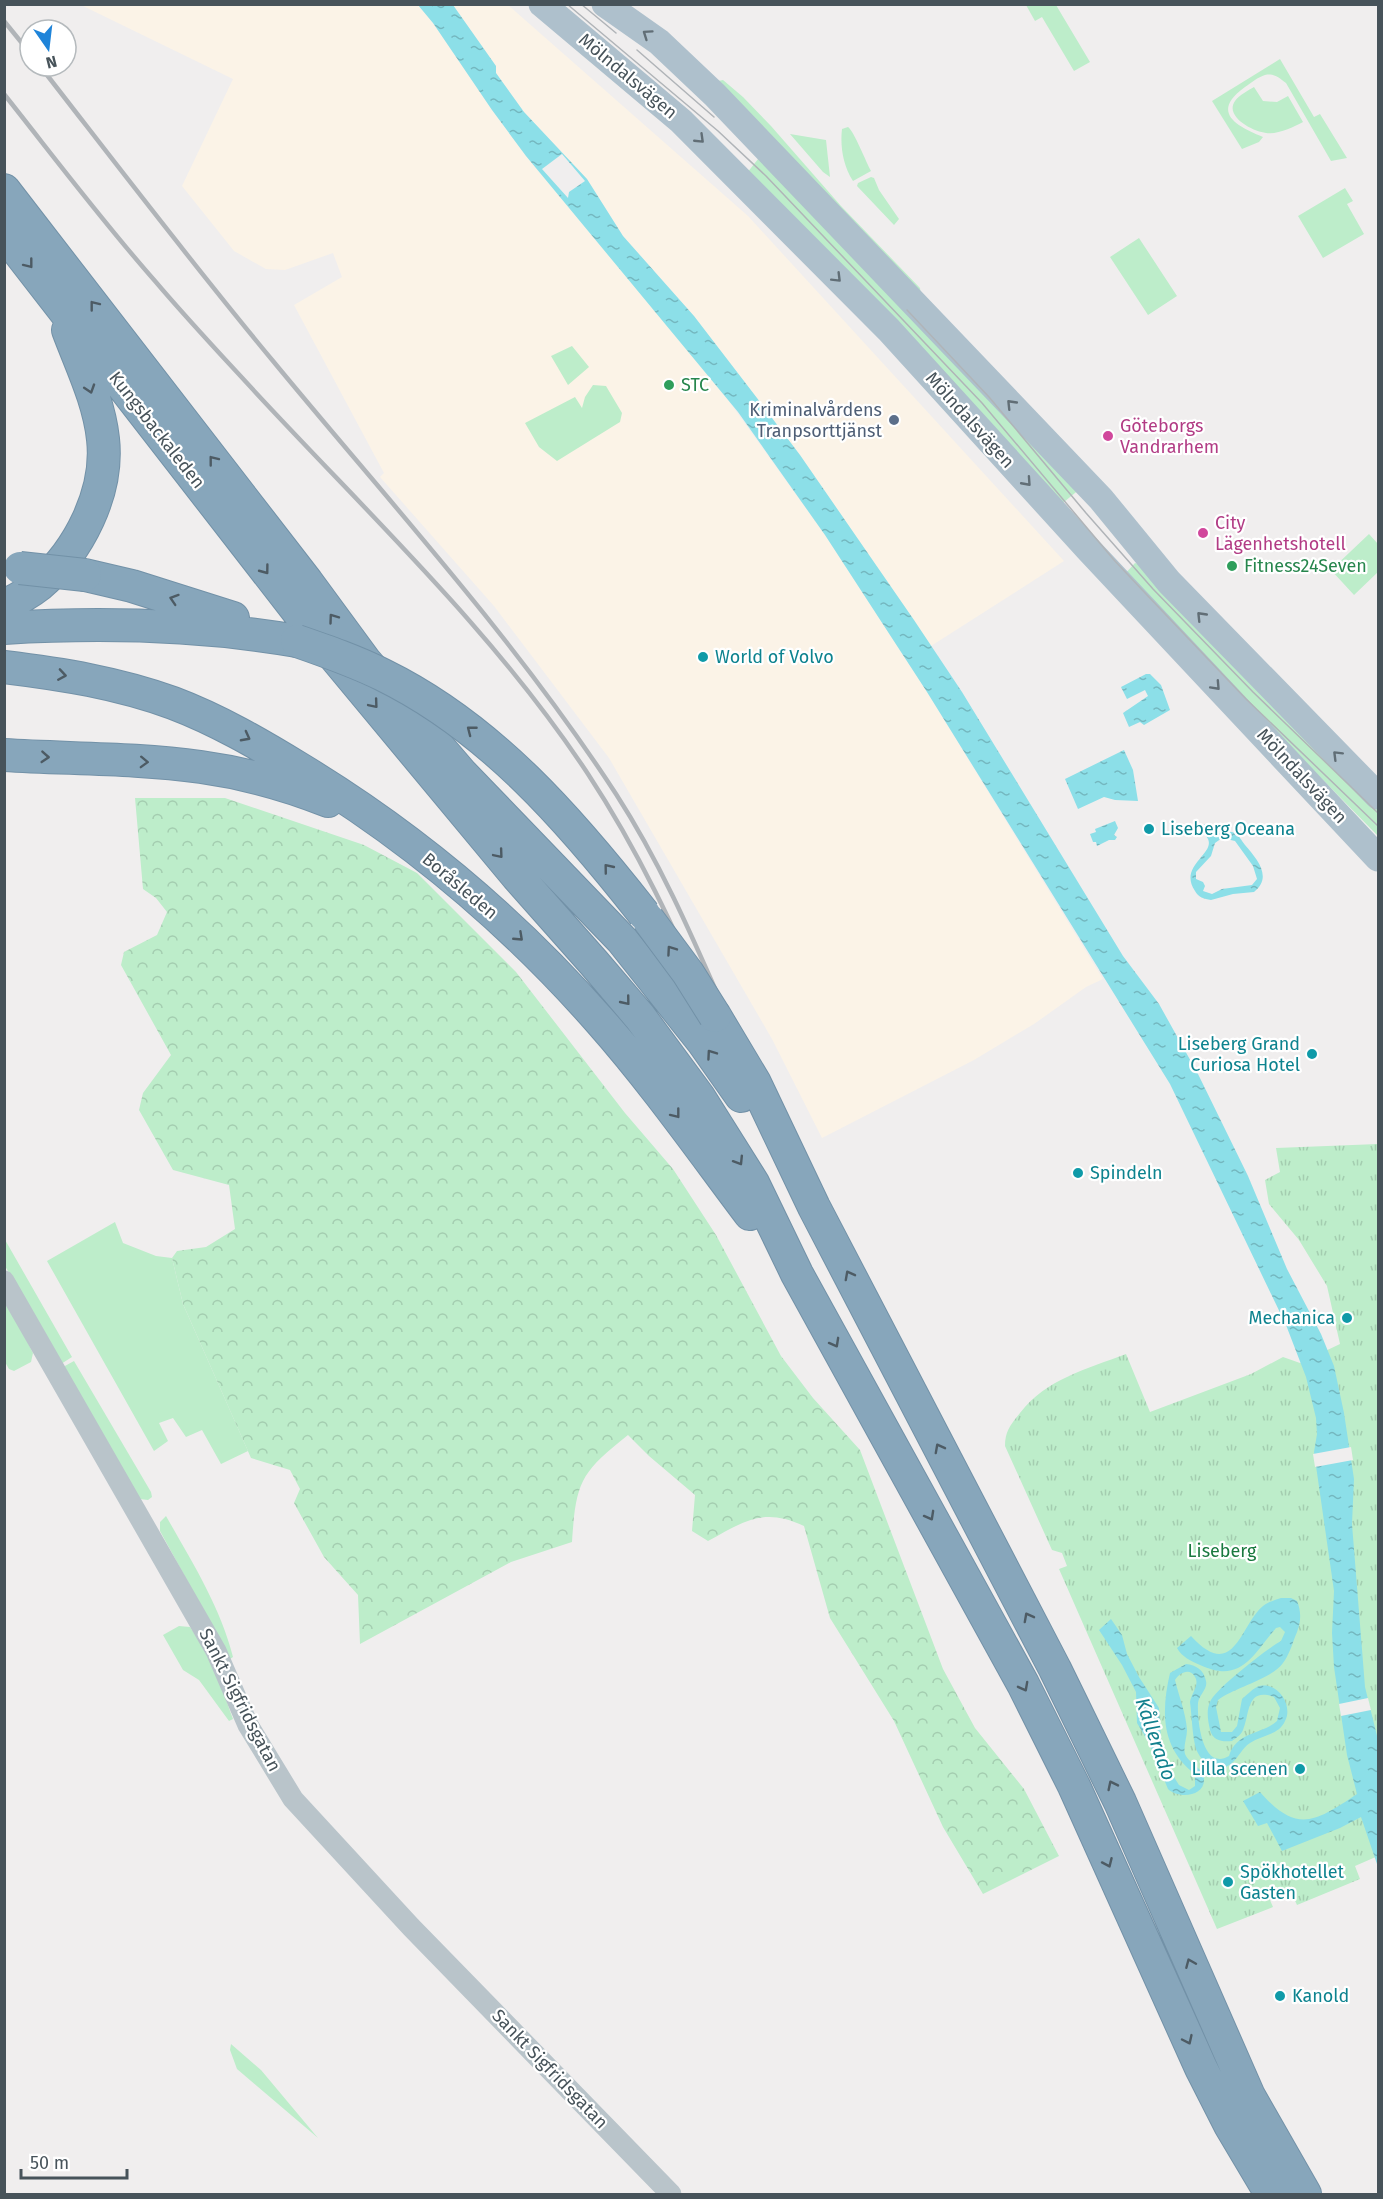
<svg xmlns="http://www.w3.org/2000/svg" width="1383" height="2199" viewBox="0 0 1383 2199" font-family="'Fira Sans',sans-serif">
<defs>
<pattern id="forest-crowns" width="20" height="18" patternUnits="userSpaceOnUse" patternTransform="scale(1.5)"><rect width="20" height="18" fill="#bdedca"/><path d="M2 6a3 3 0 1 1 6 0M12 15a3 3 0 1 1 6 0" fill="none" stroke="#a4cdb0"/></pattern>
<pattern id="park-tufts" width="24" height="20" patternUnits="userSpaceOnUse" patternTransform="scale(1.5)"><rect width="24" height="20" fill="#bdedca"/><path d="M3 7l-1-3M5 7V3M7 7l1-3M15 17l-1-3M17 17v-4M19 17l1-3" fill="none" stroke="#a4cdb0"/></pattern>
<pattern id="water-ripples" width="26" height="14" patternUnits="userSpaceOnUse" patternTransform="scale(1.5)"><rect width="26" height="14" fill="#8cdfe8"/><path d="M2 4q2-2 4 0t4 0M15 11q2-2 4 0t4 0" fill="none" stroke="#74b7bf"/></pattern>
</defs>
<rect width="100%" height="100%" fill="#f0eeee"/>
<!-- commercial -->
<path fill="#fbf3e7" d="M81,5H418L433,23L492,110L526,156L723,393L825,535L927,692L1103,979L1086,987L1034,1024L974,1060L822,1138L772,1039L609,758L494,606L380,477L384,473L294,305L342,277L333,253L285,270L266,269L234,251L182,186L233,79Z
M453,5H508L748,216L1064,561L931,646L800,455L694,316L623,236L587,179L524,112L496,73V66Z"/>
<!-- grass -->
<path fill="#bdedca" d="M1026,5H1056L1090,62L1074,71L1042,17L1035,21Z
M1280,59L1314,117L1320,114L1347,158L1331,161L1286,83C1279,78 1274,73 1265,75C1258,77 1251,83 1245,87C1210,112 1236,126 1263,137L1259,142L1242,149L1212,101Z
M723,80L743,97L771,126L841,206L920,288L921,297L718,81Z
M1254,87L1263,101L1277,102L1288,96L1303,122C1294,127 1277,135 1266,133C1254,132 1224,117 1235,101C1239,95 1249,90 1254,87Z
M848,127C854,131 866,162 871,171L853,181C843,166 840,146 842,129Z
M790,134L826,140L830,177L823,172Z
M762,154L1081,488L1058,507L747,173Z
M871,177L874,178L879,190L899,219L894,225L857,186L858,183Z
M1345,188L1353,201L1347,204L1364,234L1323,258L1298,216Z
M1139,238L1177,296L1148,315L1110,257Z
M572,346L589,367L568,385L551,356Z
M593,385L606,386L622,413L620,422L557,461L539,447L525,423L575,397L582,408L585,397Z
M1369,534L1378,544V572L1354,595L1331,570Z
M1135,563L1138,564L1378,805V836L1123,576Z
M115,1222L123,1243L156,1256L172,1258L183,1304L248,1451L221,1464L202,1430L186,1437L173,1418L159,1423L168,1441L154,1451L47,1261Z
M4,1238L72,1357L61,1364L5,1266Z
M4,1296L33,1353L31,1362L14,1371L9,1369L5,1362Z
M74,1361L151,1492L152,1497L148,1500L140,1499L63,1367Z
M166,1516C192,1562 220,1606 233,1657L230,1659L160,1531V1522Z
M179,1626L190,1627C212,1660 220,1682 233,1719L229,1721L199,1680L183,1670L163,1635Z
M231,2044L261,2070L318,2138L237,2069L230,2050Z"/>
<!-- forest -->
<path fill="url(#forest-crowns)" d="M135,798H225L364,845L417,873L516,972L625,1113L673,1169L716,1235L781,1356L813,1398L860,1450L943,1669L975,1728L1024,1789L1059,1856L983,1894L943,1827L894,1721L830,1618L804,1526C763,1507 745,1521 708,1541L692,1531L695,1495L649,1456L628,1435C580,1473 576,1482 572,1542L511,1562L360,1644L358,1595L324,1557L294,1503L300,1489L290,1470L251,1458L183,1304L172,1258L177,1251L206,1247L235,1229L229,1185L173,1170L139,1110L143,1093L171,1055L121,965L124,952L157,935L167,912L156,898L143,889Z"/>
<!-- park -->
<path fill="url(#park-tufts)" d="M1378,1144V1856L1355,1866L1360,1879L1297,1905L1291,1892L1270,1900L1273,1907L1217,1929L1059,1569L1067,1566L1062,1553L1052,1550L1005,1446C1005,1431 1011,1424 1020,1413C1046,1379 1087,1369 1126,1354L1150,1412L1251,1374L1283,1357L1300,1363L1340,1344L1327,1286L1299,1240L1269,1204L1265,1180L1280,1172L1276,1148Z"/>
<!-- water -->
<path fill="url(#water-ripples)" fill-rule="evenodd" d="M418,5H453L496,66V73L524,112L587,179L623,236L694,316L757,398L800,455L914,620L962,692L1123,956L1159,1004L1198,1074L1248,1176L1287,1269L1321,1334L1334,1366L1344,1413L1354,1479L1352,1524L1365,1687L1378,1740V1867L1361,1817L1340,1828L1282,1851L1267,1823L1258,1826L1243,1801L1260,1792C1297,1834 1315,1822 1357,1794L1347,1755L1334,1667L1332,1633L1334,1591L1314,1452L1317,1434L1316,1418L1306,1377L1286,1325L1170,1084L927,692L825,535L738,412L526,156L492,110L433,23Z
M1146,674H1150L1161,685L1170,710L1144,725L1140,722L1129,727L1123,713L1148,696L1145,690L1127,699L1121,687Z
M1124,750L1133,770L1138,801L1115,800L1104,797L1078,809L1065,779Z
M1115,821L1118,828L1114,835L1117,837L1115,840H1109L1097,846L1096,842H1093L1090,834L1096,832L1095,829Z
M1205,824L1209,828L1212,825L1214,836C1220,832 1225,831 1232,832C1239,834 1241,840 1245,845C1257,859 1273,877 1254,892L1233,894L1211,900C1204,899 1198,897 1195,891C1178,866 1215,854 1208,839C1207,837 1202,831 1200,828ZM1222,838L1235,841L1253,866L1257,879L1252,885L1222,889L1212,894L1203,891L1205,886L1203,882L1196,879V872L1211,856L1215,843Z
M1281,1598H1291L1297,1601C1302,1613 1301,1624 1295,1637C1292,1645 1289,1655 1283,1663C1272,1679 1234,1688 1218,1700L1216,1707L1221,1732H1232L1237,1726L1242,1699C1247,1695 1251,1690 1257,1687C1276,1679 1294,1705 1285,1721C1279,1735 1262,1735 1250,1743C1242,1748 1239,1757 1232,1763C1218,1775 1202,1764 1196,1749C1192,1734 1192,1717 1190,1702C1191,1694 1200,1685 1195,1677C1190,1667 1179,1673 1175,1680C1179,1697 1186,1713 1187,1730C1187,1738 1183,1746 1185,1754C1189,1764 1204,1768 1204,1779C1205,1797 1178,1799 1168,1789L1148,1741L1137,1723L1136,1692L1122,1665L1099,1630L1111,1619L1122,1635L1127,1654L1139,1677L1159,1708L1162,1754L1165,1763L1179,1785L1189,1790L1195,1786V1774C1161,1748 1161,1712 1170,1673L1186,1664C1196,1665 1204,1670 1206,1681C1208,1689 1199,1695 1198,1703C1197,1719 1202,1772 1229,1756C1237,1731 1262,1735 1277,1721L1280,1708L1274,1697C1246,1687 1250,1714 1243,1730C1241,1735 1236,1738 1232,1741C1222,1742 1213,1741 1210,1730C1208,1721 1206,1710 1210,1702C1215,1689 1268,1648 1281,1641L1285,1632L1280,1627L1276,1628C1252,1656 1241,1684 1200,1665C1191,1661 1182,1657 1177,1648L1191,1636C1234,1683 1240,1625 1263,1606C1268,1602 1275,1600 1281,1598Z"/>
<!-- pier -->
<path fill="#f0eeee" d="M562,154L585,181L569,192L568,198L542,169Z
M1351,1447L1353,1460L1315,1467L1313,1454Z
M1368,1698L1371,1710L1341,1716L1339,1704Z"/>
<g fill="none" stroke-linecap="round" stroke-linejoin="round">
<defs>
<path id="highway" d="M4,190L307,582L365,661L461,773L622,940L703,1042L741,1096
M4,233L310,627L517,876L594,963L640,1017L699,1097L753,1183L797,1274L1023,1684L1074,1786L1201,2068L1230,2125L1271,2194
M85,575L132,586L233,618
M4,606C16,600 29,593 39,585C79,551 109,492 103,439C99,401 81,365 68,330
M4,628C104,622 199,624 297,641
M4,667C62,674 118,683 173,703C218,720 259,744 300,769C412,837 514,923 600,1021C654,1082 701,1149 750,1214
M4,755C70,759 136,758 201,767C244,773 288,785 328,801
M715,1016L755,1083L814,1207L1055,1669L1120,1802L1249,2096L1305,2194"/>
</defs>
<!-- highway casing -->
<use href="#highway" stroke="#7291a7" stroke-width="34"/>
<!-- minor -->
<path stroke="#b9c4ca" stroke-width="21" d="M4,1281L216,1651L248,1725L293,1799L411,1927L671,2194"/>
<!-- major -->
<path stroke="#aec0cc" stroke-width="27" d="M542,4L681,121L889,330L1089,550L1378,858
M605,4L659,42L715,95L1101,499L1169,582L1378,796"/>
<!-- highway -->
<use href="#highway" stroke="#87a6bb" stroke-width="32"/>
<!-- tram -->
<path stroke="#b0b4b8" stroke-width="1.5" d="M567,4L718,131L766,176L982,403L1114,560L1146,594L1246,699L1378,826
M581,4L616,33
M637,50L714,117
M907,310L989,397L1086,513L1153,589L1253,692L1378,813"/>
<!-- rail -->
<path stroke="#b0b4b8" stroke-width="4.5" d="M4,21L30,53
M40,66C117,165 193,265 273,361C390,503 516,640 616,794C660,862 692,936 724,1009
M4,94C54,157 102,221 155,281C188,320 223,357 257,394C372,518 495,633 588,774C638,850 676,931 711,1014"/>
<defs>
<path id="highway-bridge" d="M20,568L85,575
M297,641C326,651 355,661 383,675C491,728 571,821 644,914
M648,919L688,973L715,1016"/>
</defs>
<!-- highway-bridge casing -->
<use href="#highway-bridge" stroke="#7291a7" stroke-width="34" stroke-linecap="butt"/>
<!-- highway-bridge -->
<use href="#highway-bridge" stroke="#87a6bb" stroke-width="32"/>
</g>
<!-- one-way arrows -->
<defs><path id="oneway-chevron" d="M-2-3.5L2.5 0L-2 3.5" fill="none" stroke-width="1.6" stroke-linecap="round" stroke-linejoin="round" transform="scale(1.5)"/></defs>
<g stroke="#616e76">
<use href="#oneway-chevron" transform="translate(647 34) rotate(-145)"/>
<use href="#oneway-chevron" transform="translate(700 139) rotate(44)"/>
<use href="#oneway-chevron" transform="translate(837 278) rotate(45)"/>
<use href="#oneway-chevron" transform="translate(1011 404) rotate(-134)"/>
<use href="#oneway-chevron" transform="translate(1027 482) rotate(48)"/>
<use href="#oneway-chevron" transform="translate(1201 616) rotate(-134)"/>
<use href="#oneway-chevron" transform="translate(1216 686) rotate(47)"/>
<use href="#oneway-chevron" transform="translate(1337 755) rotate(-135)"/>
</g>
<g stroke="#4d5b64">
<use href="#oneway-chevron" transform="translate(29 264) rotate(52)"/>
<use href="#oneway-chevron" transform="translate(94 305) rotate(-128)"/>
<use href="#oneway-chevron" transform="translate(90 389) rotate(72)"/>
<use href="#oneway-chevron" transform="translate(213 460) rotate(-128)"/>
<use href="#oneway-chevron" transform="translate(265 570) rotate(53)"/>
<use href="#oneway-chevron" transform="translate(174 599) rotate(-162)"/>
<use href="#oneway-chevron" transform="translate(333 618) rotate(-126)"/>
<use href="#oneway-chevron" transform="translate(62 675) rotate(9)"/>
<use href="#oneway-chevron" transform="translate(374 704) rotate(50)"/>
<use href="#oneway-chevron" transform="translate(471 730) rotate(-142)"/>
<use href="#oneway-chevron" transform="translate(246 737) rotate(28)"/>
<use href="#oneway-chevron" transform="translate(45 757) rotate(4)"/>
<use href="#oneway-chevron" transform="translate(144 762) rotate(2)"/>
<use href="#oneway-chevron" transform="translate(499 854) rotate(50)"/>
<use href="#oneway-chevron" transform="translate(608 868) rotate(-129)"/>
<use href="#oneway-chevron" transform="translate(519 937) rotate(43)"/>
<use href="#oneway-chevron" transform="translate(671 950) rotate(-125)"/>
<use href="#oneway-chevron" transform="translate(626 1001) rotate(51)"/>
<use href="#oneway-chevron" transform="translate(711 1054) rotate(-125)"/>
<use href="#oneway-chevron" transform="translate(676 1114) rotate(52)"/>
<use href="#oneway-chevron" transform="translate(739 1161) rotate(58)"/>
<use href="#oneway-chevron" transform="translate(849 1275) rotate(-118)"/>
<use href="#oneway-chevron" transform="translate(835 1343) rotate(61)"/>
<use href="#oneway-chevron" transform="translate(939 1448) rotate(-118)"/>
<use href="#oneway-chevron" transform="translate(930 1516) rotate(61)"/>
<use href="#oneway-chevron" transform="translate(1028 1617) rotate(-118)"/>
<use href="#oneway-chevron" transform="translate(1024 1687) rotate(62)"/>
<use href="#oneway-chevron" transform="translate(1112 1785) rotate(-116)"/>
<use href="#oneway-chevron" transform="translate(1108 1863) rotate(66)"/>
<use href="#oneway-chevron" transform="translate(1190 1963) rotate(-113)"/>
<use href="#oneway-chevron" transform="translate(1188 2040) rotate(65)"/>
</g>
<!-- markers -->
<g fill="#2e9e5b" stroke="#fff" stroke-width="2">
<circle cx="669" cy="385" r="6"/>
<circle cx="1232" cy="566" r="6"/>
</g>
<circle fill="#5c6f8a" stroke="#fff" stroke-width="2" cx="894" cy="420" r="6"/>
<g fill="#d1479c" stroke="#fff" stroke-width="2">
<circle cx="1108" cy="436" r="6"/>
<circle cx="1203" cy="533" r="6"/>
</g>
<g fill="#0f9aa8" stroke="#fff" stroke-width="2">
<circle cx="703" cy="657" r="6"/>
<circle cx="1149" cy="829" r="6"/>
<circle cx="1312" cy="1054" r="6"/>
<circle cx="1078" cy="1173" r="6"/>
<circle cx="1347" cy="1318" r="6"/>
<circle cx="1300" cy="1769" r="6"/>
<circle cx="1228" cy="1882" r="6"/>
<circle cx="1280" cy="1996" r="6"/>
</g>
<g text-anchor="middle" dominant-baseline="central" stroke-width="4.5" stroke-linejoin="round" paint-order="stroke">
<!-- street labels -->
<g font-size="18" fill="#47535a" stroke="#fff">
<text transform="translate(628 76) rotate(40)">Mölndalsvägen</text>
<text transform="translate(970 420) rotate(48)">Mölndalsvägen</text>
<text transform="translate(157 430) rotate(52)">Kungsbackaleden</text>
<text transform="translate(1302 776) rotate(47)">Mölndalsvägen</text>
<text transform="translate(460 886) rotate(40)">Boråsleden</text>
<text transform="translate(240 1700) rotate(63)">Sankt Sigfridsgatan</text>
<text transform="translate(550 2069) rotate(46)">Sankt Sigfridsgatan</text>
</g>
<!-- leisure labels -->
<g font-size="18" fill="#27864d" stroke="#fff" text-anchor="start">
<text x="681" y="385">STC</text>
<text x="1244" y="566">Fitness24Seven</text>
</g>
<!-- service labels -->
<g font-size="18" fill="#4e5e75" stroke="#fff" text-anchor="end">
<text x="882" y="410">Kriminalvårdens<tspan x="882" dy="21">Tranpsorttjänst</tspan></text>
</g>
<!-- hotel labels -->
<g font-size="18" fill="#b23c85" stroke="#fff" text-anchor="start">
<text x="1120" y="426">Göteborgs<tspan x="1120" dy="21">Vandrarhem</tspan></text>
<text x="1215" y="523">City<tspan x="1215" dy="21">Lägenhetshotell</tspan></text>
</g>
<!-- culture labels -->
<g font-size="18" fill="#0d838f" stroke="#fff" text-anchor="start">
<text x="715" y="657">World of Volvo</text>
<text x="1161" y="829">Liseberg Oceana</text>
<text x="1300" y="1044" text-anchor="end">Liseberg Grand<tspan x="1300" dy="21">Curiosa Hotel</tspan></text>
<text x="1090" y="1173">Spindeln</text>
<text x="1335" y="1318" text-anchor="end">Mechanica</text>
<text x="1288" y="1769" text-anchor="end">Lilla scenen</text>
<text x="1240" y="1872">Spökhotellet<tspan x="1240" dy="21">Gasten</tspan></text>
<text x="1292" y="1996">Kanold</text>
</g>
<!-- park labels -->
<g font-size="18" fill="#1a793f" stroke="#fff">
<text x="1222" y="1551">Liseberg</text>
</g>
<!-- water labels -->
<g font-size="20" font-style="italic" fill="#11808d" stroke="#fff">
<text transform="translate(1156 1739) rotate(71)">Kållerado</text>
</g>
</g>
<!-- border -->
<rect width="1383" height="2199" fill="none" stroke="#47535a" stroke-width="12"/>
<!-- north arrow -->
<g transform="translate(48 48) rotate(166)"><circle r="28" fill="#ffffff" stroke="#b5babd" stroke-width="1.5"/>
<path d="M0-4.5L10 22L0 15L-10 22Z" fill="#1f84d9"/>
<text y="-9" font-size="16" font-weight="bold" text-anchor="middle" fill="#47535a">N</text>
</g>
<!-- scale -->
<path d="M21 2169v9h106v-9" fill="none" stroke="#47535a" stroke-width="3"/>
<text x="30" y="2169" font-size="18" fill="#47535a" stroke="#ffffff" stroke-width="4.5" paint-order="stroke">50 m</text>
</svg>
